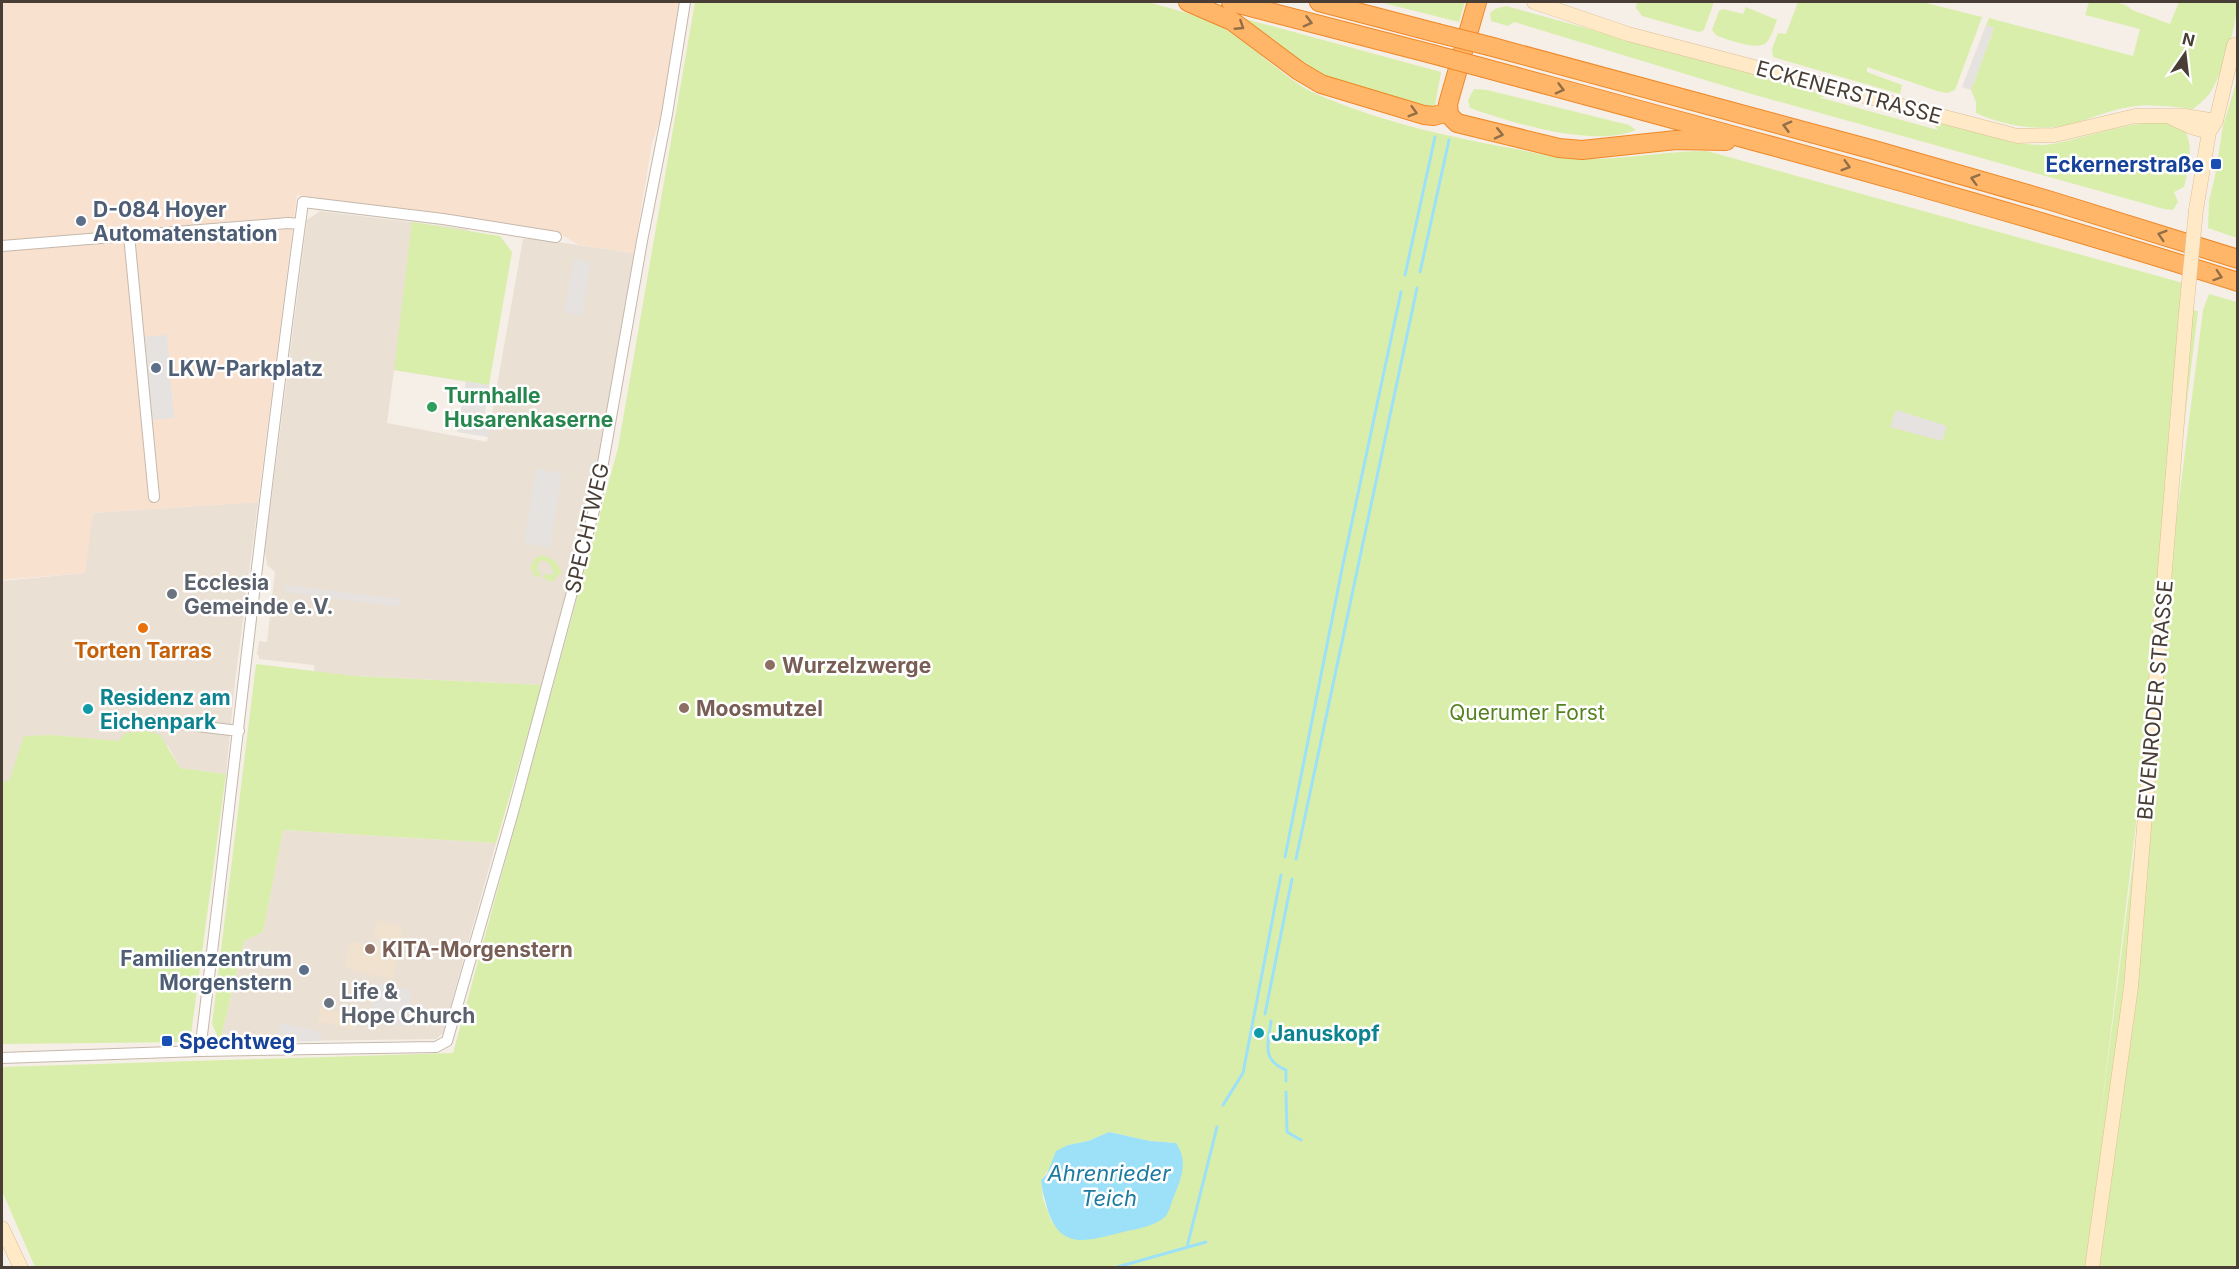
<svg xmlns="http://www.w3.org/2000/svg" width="2239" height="1269" viewBox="0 0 2239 1269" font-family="Inter,sans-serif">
<rect width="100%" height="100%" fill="#f5efe7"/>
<!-- residential -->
<path fill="#eae0d4" d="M320,211L467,229L507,267L487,385L394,370L387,423L487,442L523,239L530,238L634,253L591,503L542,685L315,674L314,665L259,659V655H257L259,641L267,642L275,572L267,565L265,550L307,220Z
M258,502L235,682L226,774L180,768L168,746L52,735L9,782L2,781V581L85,573L92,513Z
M283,830L496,843L443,1033L436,1039L220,1042L244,941L263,932Z"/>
<!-- commercial -->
<path fill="#f9e1d0" d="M2,2H679L663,110L652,143L634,253L579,245L557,232L297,195L258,502L93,513L85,573L2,580Z"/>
<!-- education -->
<path fill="#f0e2cf" d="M377,920L403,927L400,940L399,943L395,942L393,950L399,952L393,980L344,968L350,941L381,948L383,940L374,937Z
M320,1008L358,1016L355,1030L317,1021Z"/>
<!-- green -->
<path fill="#daeeab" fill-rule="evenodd" d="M695,2H1148C1175,10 1205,16 1229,31C1255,48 1284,77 1310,91C1369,119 1452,138 1516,149C1540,154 1564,160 1588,159C1628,159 1667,151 1707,151L2183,283L2181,309L2198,311L2097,1146L2203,310L2209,294L2237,302V1267H35L2,1191V1067L453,1053L618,448ZM1109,1132L1150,1141L1176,1143L1052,1223L1043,1199L1041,1180L1068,1145L1088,1141Z
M1379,2H1465L1459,22Z
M1637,2H1714L1704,30L1699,32L1642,16L1636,8Z
M1798,2H1922L1982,17L1955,90L1947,93L1937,91L1867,67V72L1902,85L1900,94L1773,57L1772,49L1778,33L1786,34Z
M2089,2C2103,2 2123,0 2132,10L2170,24L2179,2H2237C2237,25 2224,68 2213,88C2208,97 2201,103 2193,109C2173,107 2149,103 2129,107C2109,110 2090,119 2071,124C2039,132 2005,126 1976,113V102L1971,90L1994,28L1986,25L1989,18L2133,56L2140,29L2085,15Z
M1506,6L1811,90L1825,97H1818L1938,130L1933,123L1940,121C1970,129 2014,146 2044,145C2072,144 2163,107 2183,129C2195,142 2188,172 2184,187L2174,192L2178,202L2173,210L2164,209L1748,93L1521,24L1514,22L1508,26L1491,21L1490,13L1495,9Z
M1746,7L1777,20C1774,27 1772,36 1767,42C1760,52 1727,39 1717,36L1712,30L1719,11L1723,9L1743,14Z
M1231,15L1441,72L1434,111L1350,86L1319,74Z
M2237,80V238L2208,228L2209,201L2215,176L2223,126Z
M1474,89L1487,90L1629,125L1636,130C1594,148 1512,123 1470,108L1468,100Z
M412,222L500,236L512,252L489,385L394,370Z
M543,555L555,561L562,572L551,582L542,577L545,574L552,575L554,572L549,563L543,560L538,563L537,570L541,574L538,577L533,576L534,573L530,568L535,558Z
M256,664L354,676L542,685L496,843L283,830L263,932L244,941L220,1042L212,1024Z
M147,731L160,735L180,768L226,774L190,1042L2,1044V781H9L24,736L52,735L119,741L125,733Z"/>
<!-- parking -->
<path fill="#e6e2df" d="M1986,25L1994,28L1971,90L1962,87Z
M574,259L591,262L582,315L564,312Z
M167,335L174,418L147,420L139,337Z
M466,381L489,385L484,419L491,420L488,437L457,432Z
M1896,410L1947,426L1942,441L1890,427Z
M536,469L562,473L550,547L524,543Z
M284,585L400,599L399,607L284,592Z
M378,983L412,990L403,1027L370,1019Z
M280,1023L322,1032L320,1041L276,1042Z"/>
<!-- water -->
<path fill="#9de1f8" d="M1109,1132L1150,1141L1176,1143C1189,1162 1181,1179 1173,1199C1171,1204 1169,1212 1166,1216C1156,1226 1137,1229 1123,1232C1089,1240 1062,1252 1048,1211C1045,1199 1042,1192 1041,1180L1047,1174L1056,1151L1068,1145L1088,1141Z"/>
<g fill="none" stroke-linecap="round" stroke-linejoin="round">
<!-- stream -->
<path stroke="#9de1f8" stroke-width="3" d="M1420,272L1449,140
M1405,275L1435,137
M1285,857L1343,564L1401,292
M1296,859L1417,288
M1265,1014L1292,879
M1271,1021C1268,1043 1261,1060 1286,1070V1081
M1286,1092L1287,1132L1301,1140
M1223,1105L1243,1073L1281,875
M1187,1247L1217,1127
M1114,1268L1206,1242"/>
<defs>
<path id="minor" d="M129,235L154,497
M2,246L288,223L300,224
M149,722L155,721L239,731
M200,1051C235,768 264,485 303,202L443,219L556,237
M2,1058L200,1051L436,1047L447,1041L513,812L596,503L642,241L667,114L685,2"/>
<path id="secondary" d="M1534,2L1628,34L2017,136L2055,135L2135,116H2185L2216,121
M2172,118L2191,127L2209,132
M2196,210L2209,132L2216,121L2234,45
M2,1228L21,1268
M2092,1268L2131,987L2186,312"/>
<path id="motorway" d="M1188,2L1232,21L1299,71L1321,84L1424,115L1434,116L1448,112
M1231,2L1432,54
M1319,2L1437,33
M1477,2L1448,104L1449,115L1457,123L1559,148L1582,150L1676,140L1726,141
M1489,46L1874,150L2048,200L2238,259
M1484,68C1736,136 1989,203 2238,282"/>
</defs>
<!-- minor casing -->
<use href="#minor" stroke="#c5b8ab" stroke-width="12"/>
<!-- secondary casing -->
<use href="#secondary" stroke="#debf93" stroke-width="15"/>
<!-- motorway casing -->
<use href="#motorway" stroke="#ef8727" stroke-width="20"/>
<!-- minor -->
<use href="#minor" stroke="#fff" stroke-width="10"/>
<!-- secondary -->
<use href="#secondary" stroke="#ffe9c7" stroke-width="14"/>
<!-- motorway -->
<use href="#motorway" stroke="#ffb668" stroke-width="18"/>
<!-- rail -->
<path stroke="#979797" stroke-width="3" stroke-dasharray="8 8" stroke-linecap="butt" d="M2,1266V1268"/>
<defs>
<path id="secondary-bridge" d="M2186,312L2196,210"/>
<path id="motorway-bridge" d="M1437,33L1489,46
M1432,54L1484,68"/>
</defs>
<!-- secondary-bridge casing -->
<use href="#secondary-bridge" stroke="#debf93" stroke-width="15" stroke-linecap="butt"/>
<!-- motorway-bridge casing -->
<use href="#motorway-bridge" stroke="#ef8727" stroke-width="20" stroke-linecap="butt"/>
<!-- secondary-bridge -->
<use href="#secondary-bridge" stroke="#ffe9c7" stroke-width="14"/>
<!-- motorway-bridge -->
<use href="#motorway-bridge" stroke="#ffb668" stroke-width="18"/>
</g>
<!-- one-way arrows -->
<defs><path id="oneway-chevron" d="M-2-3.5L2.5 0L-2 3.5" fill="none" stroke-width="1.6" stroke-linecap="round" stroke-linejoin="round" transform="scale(1.5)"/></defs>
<g stroke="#926e49">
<use href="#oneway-chevron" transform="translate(1308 22) rotate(15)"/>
<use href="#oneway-chevron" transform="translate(1240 26) rotate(33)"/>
<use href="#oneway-chevron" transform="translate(1560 89) rotate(15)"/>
<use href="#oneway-chevron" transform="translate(1413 112) rotate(16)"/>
<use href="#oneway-chevron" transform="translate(1787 126) rotate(-165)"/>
<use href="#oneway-chevron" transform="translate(1499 134) rotate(13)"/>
<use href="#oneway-chevron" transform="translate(1846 166) rotate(16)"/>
<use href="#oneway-chevron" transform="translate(1975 179) rotate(-164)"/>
<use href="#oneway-chevron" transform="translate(2162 235) rotate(-163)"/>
<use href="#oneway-chevron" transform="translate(2218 276) rotate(18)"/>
</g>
<!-- markers -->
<g fill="#1a4fb4" stroke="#fff" stroke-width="2">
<rect x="2210" y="158" width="12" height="12" rx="3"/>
<rect x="161" y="1035" width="12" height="12" rx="3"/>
</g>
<g fill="#5c6f8a" stroke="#fff" stroke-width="2">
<circle cx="81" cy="221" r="6"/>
<circle cx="156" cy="368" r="6"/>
<circle cx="304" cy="970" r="6"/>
</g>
<circle fill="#2e9e5b" stroke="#fff" stroke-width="2" cx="432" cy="407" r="6"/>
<g fill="#6b7280" stroke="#fff" stroke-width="2">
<circle cx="172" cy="594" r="6"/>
<circle cx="329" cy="1003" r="6"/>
</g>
<circle fill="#e8710a" stroke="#fff" stroke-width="2" cx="143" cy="628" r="6"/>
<g fill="#8d6e63" stroke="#fff" stroke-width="2">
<circle cx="770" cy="665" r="6"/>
<circle cx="684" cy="708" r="6"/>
<circle cx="370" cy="949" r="6"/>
</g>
<g fill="#0f9aa8" stroke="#fff" stroke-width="2">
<circle cx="88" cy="709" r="6"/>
<circle cx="1259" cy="1033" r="6"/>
</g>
<g text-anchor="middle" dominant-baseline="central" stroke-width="5" stroke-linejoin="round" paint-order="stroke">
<!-- street labels -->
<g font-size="21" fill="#493e35" stroke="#fff">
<text transform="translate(1849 92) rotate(15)">ECKENERSTRASSE</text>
<text transform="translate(587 528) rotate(-77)">SPECHTWEG</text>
<text transform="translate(2155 700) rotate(-85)">BEVENRODER STRASSE</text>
</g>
<!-- transit labels -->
<g font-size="21" font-weight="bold" fill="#164399" stroke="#fff" text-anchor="end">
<text x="2204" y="164">Eckernerstraße</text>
<text x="179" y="1041" text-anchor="start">Spechtweg</text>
</g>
<!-- service labels -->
<g font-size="21" font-weight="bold" fill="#4e5e75" stroke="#fff" text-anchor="start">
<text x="93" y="209">D-084 Hoyer<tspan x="93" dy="24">Automatenstation</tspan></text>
<text x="168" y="368">LKW-Parkplatz</text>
<text x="292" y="958" text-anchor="end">Familienzentrum<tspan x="292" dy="24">Morgenstern</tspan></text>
</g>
<!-- leisure labels -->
<g font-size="21" font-weight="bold" fill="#27864d" stroke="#fff" text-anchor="start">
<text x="444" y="395">Turnhalle<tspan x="444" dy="24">Husarenkaserne</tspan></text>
</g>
<!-- worship labels -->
<g font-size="21" font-weight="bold" fill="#5b616d" stroke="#fff" text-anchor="start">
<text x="184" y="582">Ecclesia<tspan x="184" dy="24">Gemeinde e.V.</tspan></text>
<text x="341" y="991">Life &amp;<tspan x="341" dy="24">Hope Church</tspan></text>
</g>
<!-- food labels -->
<g font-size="21" font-weight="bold" fill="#c56008" stroke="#fff">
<text x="143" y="650">Torten Tarras</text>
</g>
<!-- education labels -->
<g font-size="21" font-weight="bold" fill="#785e54" stroke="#fff" text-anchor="start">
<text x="782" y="665">Wurzelzwerge</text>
<text x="696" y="708">Moosmutzel</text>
<text x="382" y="949">KITA-Morgenstern</text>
</g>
<!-- culture labels -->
<g font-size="21" font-weight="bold" fill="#0d838f" stroke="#fff" text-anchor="start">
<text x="100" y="697">Residenz am<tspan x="100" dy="24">Eichenpark</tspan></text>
<text x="1271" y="1033">Januskopf</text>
</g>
<!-- park labels -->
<g font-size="21" fill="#558221" stroke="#fff">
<text x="1527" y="712">Querumer Forst</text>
</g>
<!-- water labels -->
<g font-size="22" font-style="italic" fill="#1e7b9f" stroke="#fff">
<text x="1109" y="1173">Ahrenrieder<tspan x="1109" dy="25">Teich</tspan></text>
</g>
</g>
<!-- border -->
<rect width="2239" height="1269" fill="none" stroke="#493e35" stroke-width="6"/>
<!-- north arrow -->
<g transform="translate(2185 54) rotate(14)" stroke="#ffffff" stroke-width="4.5" paint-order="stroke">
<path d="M0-4.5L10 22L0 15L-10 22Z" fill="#493e35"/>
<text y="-9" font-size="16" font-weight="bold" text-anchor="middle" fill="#493e35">N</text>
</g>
</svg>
